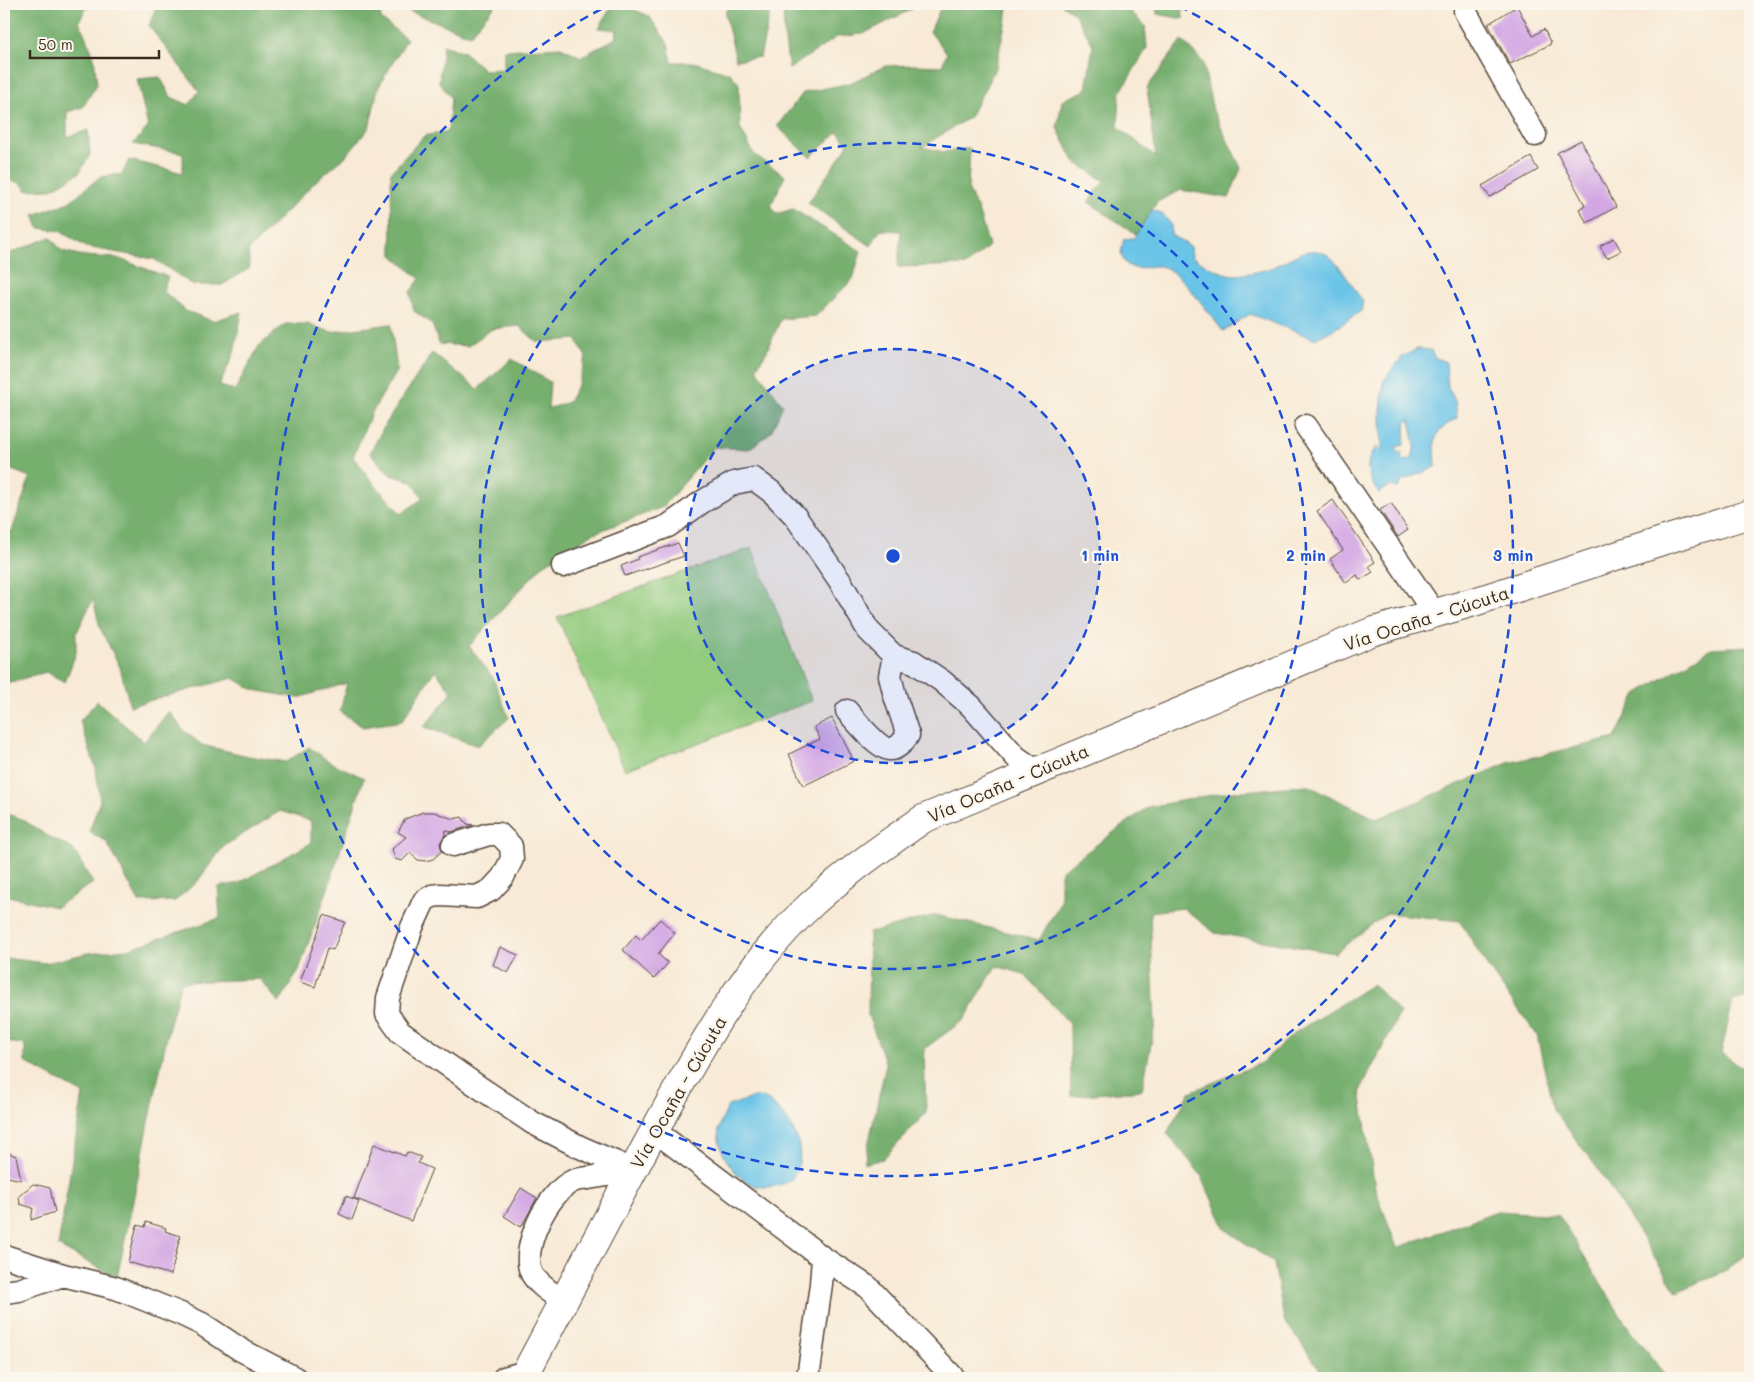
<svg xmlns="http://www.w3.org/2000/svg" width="1754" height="1382" viewBox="0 0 1754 1382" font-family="Mali,sans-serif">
<rect width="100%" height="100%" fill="#fbf7ec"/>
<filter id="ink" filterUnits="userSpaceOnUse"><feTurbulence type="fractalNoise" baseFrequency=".02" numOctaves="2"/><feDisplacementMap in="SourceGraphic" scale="10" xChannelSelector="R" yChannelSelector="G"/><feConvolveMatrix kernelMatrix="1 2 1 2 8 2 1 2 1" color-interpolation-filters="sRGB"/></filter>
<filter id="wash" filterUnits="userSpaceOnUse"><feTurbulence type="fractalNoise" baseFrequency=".0096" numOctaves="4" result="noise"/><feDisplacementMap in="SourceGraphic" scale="20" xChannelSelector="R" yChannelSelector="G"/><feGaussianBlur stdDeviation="1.12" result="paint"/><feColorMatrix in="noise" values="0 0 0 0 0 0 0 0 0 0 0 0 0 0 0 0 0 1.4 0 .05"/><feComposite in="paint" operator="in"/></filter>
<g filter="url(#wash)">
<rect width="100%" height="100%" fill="#f8ead6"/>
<!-- green -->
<path fill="#93cb7f" stroke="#677a4e" d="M752,548L812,701L625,770L557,617Z"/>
<!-- forest -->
<path fill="#76af6e" stroke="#586c46" d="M4,4H89L79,21L94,57L97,84L83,107L67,112V137L88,130L90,155L79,173L52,189L26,190L21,183L4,179Z
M157,4H379L381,19L407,39L378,88L369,128L344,158L316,181L248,251L250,268L222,285H193L154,259L86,247L60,231L39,228L34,215L69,202L100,177L122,174L129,160L183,173V153L133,144L148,127L137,79L160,77L171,97L189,105L199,91L149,26Z
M393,4H496L470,35L393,5Z
M613,4H621L649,16L668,43L672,62H693L730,73L739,84L740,128L754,154L785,176L771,205L776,214L793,209L861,251L853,279L816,316L781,319L766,353L756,368L783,405L771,432L749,449L714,447L663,507L592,534L542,566L469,646L493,678L509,718L478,746L424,727L452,692L435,670L402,721L363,727L340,712L347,683L298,698L254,690L233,678L130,706L120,667L100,628L93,599L76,634V653L65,682L46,672L4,684V531H12L30,477L4,467V258L13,252L50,237L62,251L84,256L117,258L168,277L163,291L186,311L213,321L242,312L234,353L219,386L235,390L259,346L285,324H307L331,332L391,324L397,370L371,414L353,457L375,485L401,514L423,498L412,481L390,475L370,453L386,423L432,353L478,389L512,359L550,382L548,409L568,402L578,384L586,357L576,339L537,342L519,326L492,329L468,346L439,344L432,324L414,311L410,292L420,279L392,255L391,172L424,136L448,131L451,98L439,82L443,45L464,52L484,70L504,69V50L561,47L581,57L616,38L617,30L599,28Z
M729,4H772L760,57L736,60L725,14Z
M783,4H916L914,8L863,34L837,37L789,69L784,35Z
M942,4H1009L996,67L970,117L922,147L944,152L970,148L968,189L978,210L989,246L967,265L898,267L901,231L880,230L871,246L808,203L848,145L838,132L810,157L777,126L803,93L850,83L885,66L914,65L942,66L947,53L930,32Z
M1061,4H1123L1145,26L1147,48L1120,93L1118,127L1156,157L1147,88L1182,40L1203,62L1213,111L1241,168L1229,198L1181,190L1157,202L1137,235L1088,202L1104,181L1074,161L1057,128L1062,101L1086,90L1093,45L1074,13Z
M1156,4H1182L1183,19L1157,14Z
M1750,646V998L1733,1001L1721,1053L1750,1073V1252L1726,1270L1677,1292L1598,1169L1553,1109L1537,1035L1487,966L1460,921L1387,913L1335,953L1215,933L1183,908L1150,912L1155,1024L1142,1090L1071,1096L1070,1024L1024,974L996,966L965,1019L924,1049L926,1113L883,1159L864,1164L886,1064L868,1015L869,933L936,915L1039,940L1061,901V871L1148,807L1223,793L1307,785L1377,819L1508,763L1615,738L1637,694L1712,648Z
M97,701L144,742L169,711L183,730L202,745L248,756L286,762L309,747L330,762L364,778L327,891L299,970L279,1003L260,979L181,982L168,1031L117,1278L58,1246L83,1094L25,1062V1045L9,1042L4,1045V958L46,963L88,953L128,949L220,918L218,887L239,883L311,843V821L280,811L224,846L197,882L175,901L139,902L106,841L89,832L100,801L96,769L80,721Z
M4,813L22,819L46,835L73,849L93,883L56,907L4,895Z
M1373,984L1400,1013L1360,1091L1375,1188L1397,1248L1497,1211L1559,1215L1624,1321L1667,1378H1326L1284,1320L1274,1263L1225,1229L1201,1175L1167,1133L1190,1092L1261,1063L1296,1032Z"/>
<!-- water -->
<path fill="#6ac4e8" stroke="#527783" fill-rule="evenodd" d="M1152,210L1161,213L1171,224V235L1191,247L1192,257C1204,264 1220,274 1234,275C1242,275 1261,271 1268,269C1288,262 1308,241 1329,256C1340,265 1355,290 1363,302L1361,311L1336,328L1315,339L1250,314L1223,331C1210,315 1182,274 1164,267C1151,262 1135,276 1124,261C1119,254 1122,247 1124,239L1134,238Z
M1417,349L1431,350L1434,357L1446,362L1448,388L1455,400L1457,418C1430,434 1435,439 1436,467L1402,481L1398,488L1390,486L1379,493C1368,479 1362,461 1377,447L1382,452L1381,411L1384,381L1396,364L1400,361L1402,357ZM1410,420L1415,445L1412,459L1404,461L1401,458L1402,453L1397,452L1396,447L1404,445L1406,422Z
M762,1097C783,1109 804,1137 799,1163C798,1169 793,1175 791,1181C779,1185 769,1189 757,1186C736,1182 715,1149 719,1128C721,1121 726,1113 728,1106L749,1099Z"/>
<g id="blocks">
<!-- building -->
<path fill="#d3a7e4" d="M1517,6L1533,36L1544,29L1551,44L1510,64L1488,24Z
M1581,140L1616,207L1587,223L1579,209L1585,205L1557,153Z
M1531,157L1538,170L1490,197L1482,186Z
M1614,238L1621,251L1607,258L1600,246Z
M1333,500L1375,562L1369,566L1373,572L1360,580L1357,575L1346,583L1330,559L1343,550L1317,511Z
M1391,503L1408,530L1398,537L1380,510Z
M678,543L684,556L625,576L621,566L638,559L637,557Z
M832,718L854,761L803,786L789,754L820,739L814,727Z
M423,812H434L453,819L462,817L467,824L473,825L451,832L446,830L445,835L440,843L442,851L433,859L425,861L418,860L410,853L402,861L395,859L392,849L406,837L398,832L405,819Z
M324,915L345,922L333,950L327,948L315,987L300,982Z
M660,919L675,933L658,954L668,963L654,979L623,950L636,935L641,940Z
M500,947L518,955L508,973L493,965Z
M374,1144L405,1156L407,1152L421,1157L418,1163L432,1169L411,1221L354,1198Z
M4,1151L16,1156L21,1180L4,1176Z
M33,1184L50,1188L55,1212L31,1220L33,1208L20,1204L19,1196Z
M521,1188L537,1198L521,1227L504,1216Z
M346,1196L359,1201L352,1220L339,1214Z
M146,1222L166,1228L165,1231L180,1236L171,1275L128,1262L137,1225L145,1227Z"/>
</g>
</g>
<g filter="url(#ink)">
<use href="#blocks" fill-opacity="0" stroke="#57473a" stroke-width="1"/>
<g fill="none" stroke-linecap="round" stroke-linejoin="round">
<defs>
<path id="minor" d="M1467,4L1465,11L1535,135
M1306,426L1435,614
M563,566L668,526L702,502L734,483L754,479L773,493L795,516L840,581L868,630L894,656L914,662L942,681L971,706L1016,757L1036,771
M847,711C855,720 878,748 889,749C897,750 904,741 908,735L895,696L890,676L894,656
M453,845L489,834H499L511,846L512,859L503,877L491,890L477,897L440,895L432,896L424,901L412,927L388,998L387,1014L400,1032L479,1087L533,1123L580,1147L633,1170
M655,1131L823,1258L868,1287L954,1378
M4,1256L63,1275L116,1288L181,1314L202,1324L241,1350L295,1378
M4,1292L19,1290L63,1275
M563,1301C552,1293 539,1286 532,1274C519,1249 549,1191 573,1181C577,1179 583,1179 588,1178C603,1176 618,1173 633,1170
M504,1378L526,1372
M808,1378L821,1284L823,1258"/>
<path id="major" d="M523,1378C564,1301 604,1225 645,1148C690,1066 734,981 801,914C838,878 881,848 923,819L1371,632L1477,601L1668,539L1750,514"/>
</defs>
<!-- minor casing -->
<use href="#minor" stroke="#57473a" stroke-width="25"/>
<!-- major casing -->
<use href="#major" stroke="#57473a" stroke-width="30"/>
<!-- minor -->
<use href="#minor" stroke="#fff" stroke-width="22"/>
<!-- major -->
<use href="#major" stroke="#fff" stroke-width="28"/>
</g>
</g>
<!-- distance rings -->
<circle cx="893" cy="556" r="207" fill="#1d4ed8" fill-opacity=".12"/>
<g fill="none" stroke="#1d4ed8" stroke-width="2.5" stroke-dasharray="9 6">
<circle cx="893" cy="556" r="207"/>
<circle cx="893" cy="556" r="413"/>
<path d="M1179 6A620 620 0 1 1 607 6"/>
</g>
<g text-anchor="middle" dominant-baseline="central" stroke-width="5" stroke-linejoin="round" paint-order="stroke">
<!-- street labels -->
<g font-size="18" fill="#3b2a1e" stroke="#fbf7ec">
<text transform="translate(1426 618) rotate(-18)">Vía Ocaña - Cúcuta</text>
<text transform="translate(1008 783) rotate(-23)">Vía Ocaña - Cúcuta</text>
<text transform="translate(678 1092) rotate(-60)">Vía Ocaña - Cúcuta</text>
</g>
</g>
<circle cx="893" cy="556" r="8" fill="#1d4ed8" stroke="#fbf7ec" stroke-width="2.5"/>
<g font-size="15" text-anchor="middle" font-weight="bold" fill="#1d4ed8" stroke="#fbf7ec" stroke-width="5" stroke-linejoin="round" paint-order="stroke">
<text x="1100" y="561">1 min</text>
<text x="1306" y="561">2 min</text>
<text x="1513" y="561">3 min</text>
</g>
<!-- margin -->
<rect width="1754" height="1382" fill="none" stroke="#fbf7ec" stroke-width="20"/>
<!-- scale -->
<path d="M30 50v8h129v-8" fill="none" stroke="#3b2a1e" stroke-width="2.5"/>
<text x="38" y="50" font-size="15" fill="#3b2a1e" stroke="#fbf7ec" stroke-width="4" paint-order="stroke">50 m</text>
</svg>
